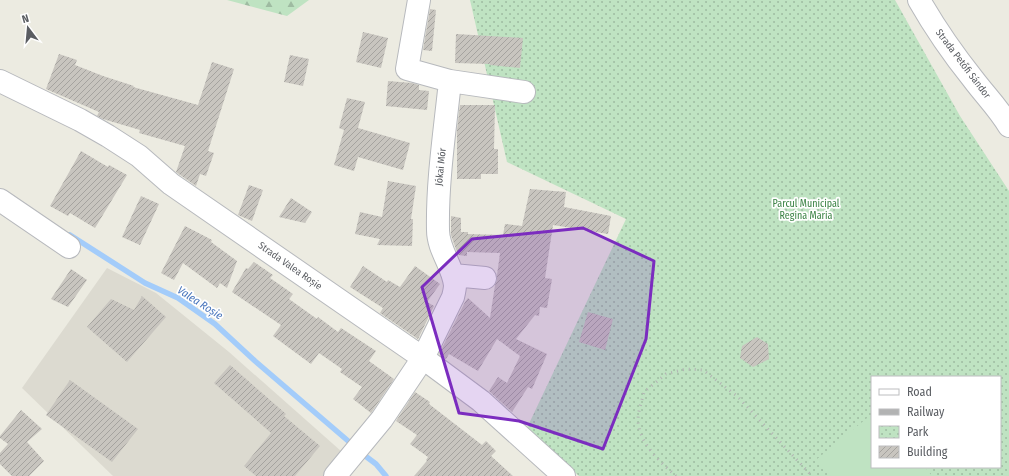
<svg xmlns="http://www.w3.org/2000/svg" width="1009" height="476" viewBox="0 0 1009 476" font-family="'Fira Sans Condensed',sans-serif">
<defs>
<pattern id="forest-firs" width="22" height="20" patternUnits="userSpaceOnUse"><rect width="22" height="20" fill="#bfe3c2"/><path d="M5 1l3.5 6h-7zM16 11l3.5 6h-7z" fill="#9ebba1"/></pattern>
<pattern id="park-dots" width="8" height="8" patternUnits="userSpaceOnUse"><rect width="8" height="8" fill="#bfe3c2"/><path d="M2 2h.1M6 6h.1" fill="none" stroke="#9ebba1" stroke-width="1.8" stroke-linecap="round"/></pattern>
<pattern id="building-hatch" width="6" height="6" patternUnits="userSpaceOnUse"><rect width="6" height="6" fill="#c8c5bf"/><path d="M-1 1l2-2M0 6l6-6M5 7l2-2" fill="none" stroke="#a5a39f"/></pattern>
</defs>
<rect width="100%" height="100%" fill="#ecebe1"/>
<!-- education -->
<path fill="#dcdad0" d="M107,268L156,293L229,352L350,459L335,476H113L22,388Z"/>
<!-- forest -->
<path fill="url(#forest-firs)" d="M227,0H309L287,16Z"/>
<!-- park -->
<path fill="url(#park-dots)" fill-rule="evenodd" d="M470,0H895L960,116L1009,191V476H579L543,443L526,430L626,219L507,162ZM872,377H1000V467H872Z"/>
<!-- pitch -->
<path fill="#bfe3c2" d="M872,414V467H925L932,476H831L817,459Z"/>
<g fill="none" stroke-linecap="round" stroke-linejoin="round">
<!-- stream -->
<path stroke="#a3ccfa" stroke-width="5.5" d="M70,235L145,283L178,298L215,324L255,361L354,446
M360,452L376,464L386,476"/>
</g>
<!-- building -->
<path fill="url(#building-hatch)" d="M430,9L436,10L432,51L423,50Z
M363,32L388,38L381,68L356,62Z
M456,34L523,38L520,68L490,65V64L455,63Z
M59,54L77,60L75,65L103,76L134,86L133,87L198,105L212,62L234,69L208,151L214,153L206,176L200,174L196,186L176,172L185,146L139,133L140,130L103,119L97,116L99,112L46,89Z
M290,55L309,59L303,86L284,82Z
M388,81L412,83L419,85V90L429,91L427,110L386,106Z
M347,98L365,102L358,128L410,143L403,170L358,157L354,171L334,165L344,130L339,128Z
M460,105H495L494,149H498V174H481V179H457V130Z
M81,151L108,167L109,165L127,175L95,228L70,213L68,216L50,206Z
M388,181L416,186L411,219H413L412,246L377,245L380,239L355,234L360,212L382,217Z
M249,185L263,190L252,221L238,215Z
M530,189L566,192L564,207L611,216L608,234L553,225L545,278L552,279L547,308L540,307L539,316L535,315L516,339L547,354L532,389L528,387L512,412L489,391L498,377L507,383L520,356L497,339L478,371L449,354L446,359L439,354L465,302L468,298L490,318L495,285L497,280V275L500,253L467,252V256L458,255L451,235V216L461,218V232H468V234L503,235L505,224L522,226Z
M141,196L159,204L140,245L122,237Z
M291,198L312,212L305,223L279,217Z
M185,226L212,240L211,242L237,261L227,288L220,283L217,288L183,263L174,280L161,273Z
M254,262L273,275L270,278L293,294L289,299L317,319L318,317L338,332L341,328L376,351L369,361L394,379L371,413L353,399L362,387L340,372L342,369L319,353L311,364L273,336L281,325L232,292L246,268L248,269Z
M363,266L387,282L388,280L400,287L415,266L440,284L427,302L434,306L418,339L380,313L383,308L350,287Z
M71,269L87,280L68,307L51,299Z
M142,296L166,317L127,362L87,327L111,299L134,310Z
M588,312L613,319L605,350L579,342Z
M757,337L768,344L769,359L753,367L740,358L742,346Z
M230,365L286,414L284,416L320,446L295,476H256L244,466L271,433L214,383Z
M70,380L138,429L112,462L46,415Z
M415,392L430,402L429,404L482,445L486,441L496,451L491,456L513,476H414L427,461L426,460L428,457L410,444L417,435L396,421Z
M21,410L42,429L27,442L44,461L29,476H12L0,464V453L8,444L0,438V436Z"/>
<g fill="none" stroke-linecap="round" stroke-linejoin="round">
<defs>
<path id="minor" d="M919,0C935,28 953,54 973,79C985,95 999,109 1009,126
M0,81L80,120L108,136L139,156L171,184L423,358L481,401L564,476
M450,81L524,92
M0,200L69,247
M453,275L485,278
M335,476L382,419L423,358L453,297C454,293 455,289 455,285C453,266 438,250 438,230C437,181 445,130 450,81L407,69L419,0"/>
</defs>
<!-- minor casing -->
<use href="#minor" stroke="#b7b9bd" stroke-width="24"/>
<!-- minor -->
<use href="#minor" stroke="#fff" stroke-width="22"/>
<!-- rail -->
<path stroke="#b2b3b3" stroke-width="3" stroke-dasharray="1 5" stroke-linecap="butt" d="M676,476C659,461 639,443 638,420C638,411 642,401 644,392L666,374L686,369L703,370L737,396L812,476"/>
</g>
<!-- marked area -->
<path fill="#7b2cbf" fill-opacity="0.2" stroke="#7b2cbf" stroke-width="3" stroke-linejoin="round" d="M583,228L654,261L646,339L603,449L519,421L459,413L422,287L472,239Z"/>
<g text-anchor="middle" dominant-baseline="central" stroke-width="3.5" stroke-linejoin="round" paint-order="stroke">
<!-- street labels -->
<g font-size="10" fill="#5a5d62" stroke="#fff">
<text transform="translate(963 64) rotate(53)">Strada Petőfi Sándor</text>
<text transform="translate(441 167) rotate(-84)">Jókai Mór</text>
<text transform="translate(290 266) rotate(35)">Strada Valea Roșie</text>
</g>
<!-- park labels -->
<g font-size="10" fill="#398243" stroke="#fff">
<text x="806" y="204">Parcul Municipal<tspan x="806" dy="12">Regina Maria</tspan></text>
</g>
<!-- water labels -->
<g font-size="11" font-style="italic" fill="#4875bc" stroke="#fff">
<text transform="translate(200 303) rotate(33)">Valea Roșie</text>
</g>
</g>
<!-- legend -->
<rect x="871" y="376" width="130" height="92" fill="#ffffff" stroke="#bdbec0"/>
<rect x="879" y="389" width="20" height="6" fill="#ffffff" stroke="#bdbec0"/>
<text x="907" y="396" font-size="12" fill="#5a5d62">Road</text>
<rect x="879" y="409" width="20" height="6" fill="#b2b3b3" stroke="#bdbec0"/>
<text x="907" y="416" font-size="12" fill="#5a5d62">Railway</text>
<rect x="879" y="426" width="20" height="12" fill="url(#park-dots)" stroke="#bdbec0"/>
<text x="907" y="436" font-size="12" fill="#5a5d62">Park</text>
<rect x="879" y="446" width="20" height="12" fill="url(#building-hatch)" stroke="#bdbec0"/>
<text x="907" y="456" font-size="12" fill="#5a5d62">Building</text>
<!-- north arrow -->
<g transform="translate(28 28) rotate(344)" stroke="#ffffff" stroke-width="3" paint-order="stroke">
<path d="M0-3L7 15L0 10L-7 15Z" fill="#5a5d62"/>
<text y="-6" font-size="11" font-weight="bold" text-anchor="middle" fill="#5a5d62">N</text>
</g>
</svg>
